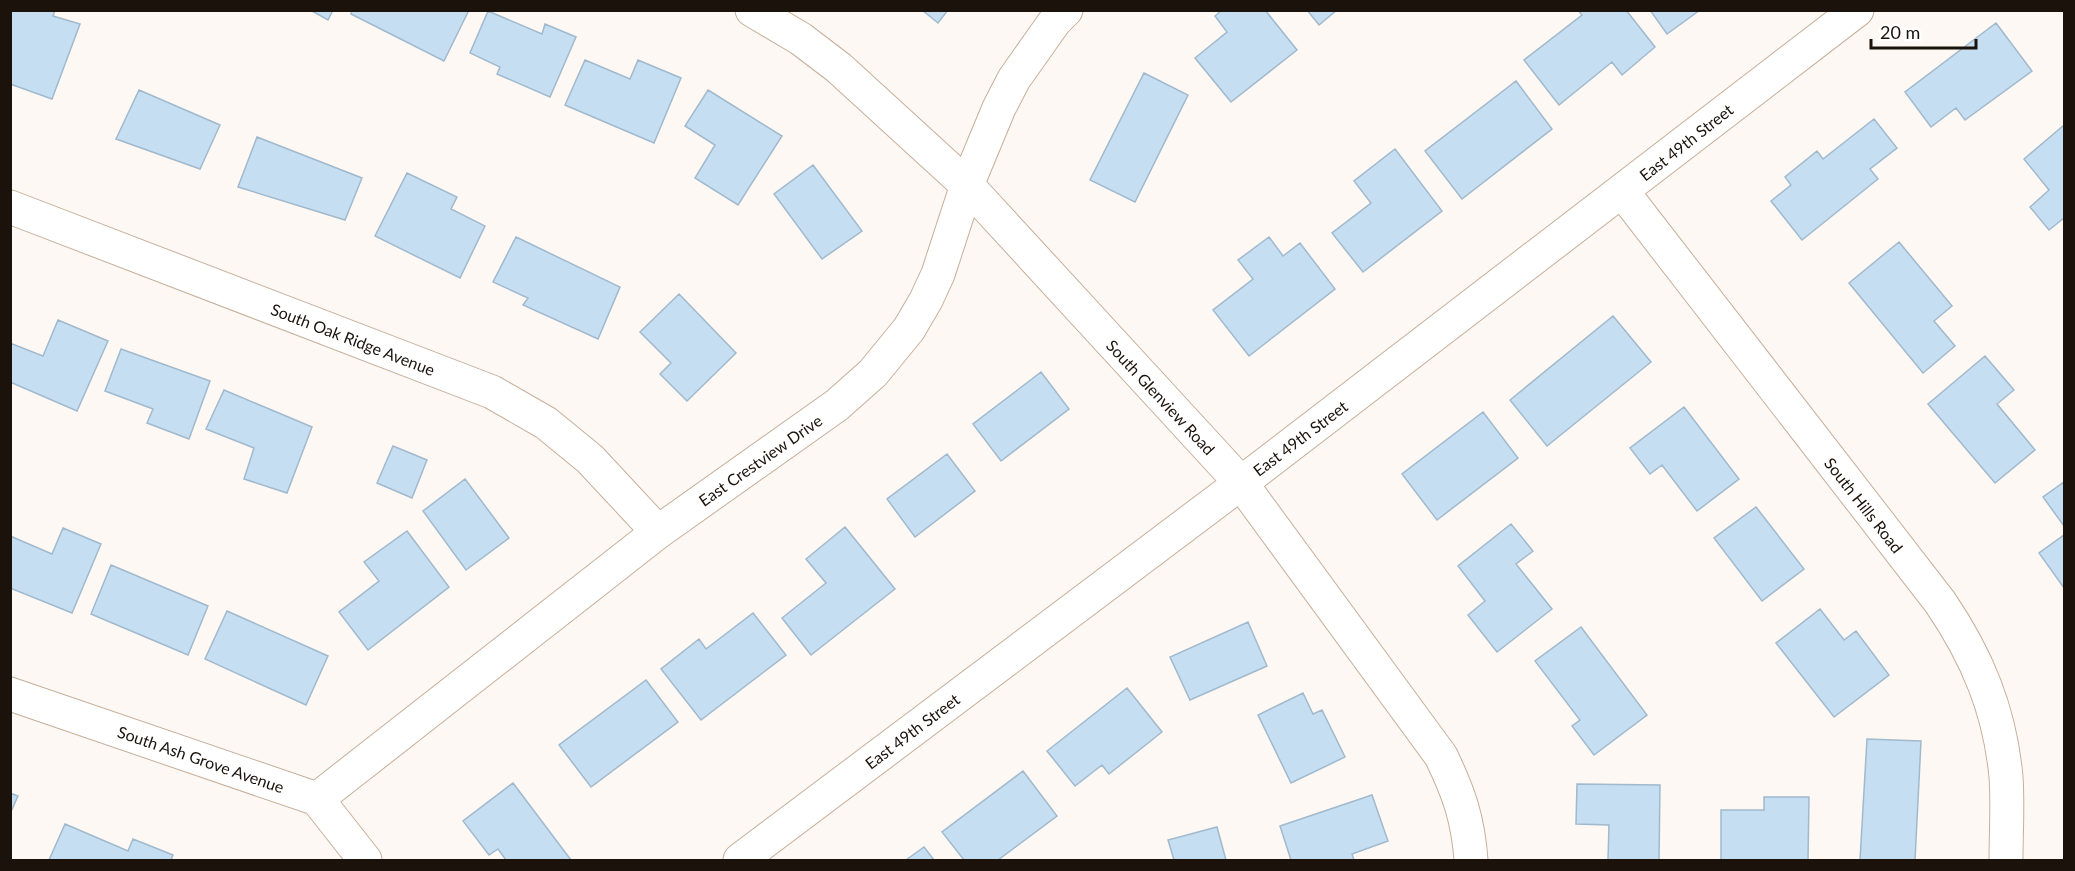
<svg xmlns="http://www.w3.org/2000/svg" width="2075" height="871" viewBox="0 0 2075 871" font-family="Lato,sans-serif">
<rect width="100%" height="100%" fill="#fdf8f4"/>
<!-- building -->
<path fill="#c6def2" stroke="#a1b9cc" stroke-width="1.5" d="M10,10H55L53,16L80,24L52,99L10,84Z
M310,10H333L328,20Z
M352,10H469L444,61L351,14Z
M922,10H948L938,23Z
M1222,10H1265L1297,50L1231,102L1195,58L1227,32L1215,16Z
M1307,10H1337L1319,25Z
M1578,10H1626L1655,47L1622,75L1612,62L1559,105L1524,60L1582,15Z
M1650,10H1700L1667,34Z
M488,11L542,34L545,24L576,37L550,97L497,74L500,67L470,53Z
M1996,23L2032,71L1965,120L1956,108L1931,127L1905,92Z
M585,60L630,79L638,60L681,78L654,143L565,105Z
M1144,73L1188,95L1135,202L1090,180Z
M1516,81L1552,129L1462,199L1425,151Z
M139,90L220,125L200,169L116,139Z
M708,90L782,136L738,205L695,178L715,145L685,126Z
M1874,119L1897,148L1870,169L1878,179L1802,240L1771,201L1791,185L1785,177L1817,151L1823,159Z
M2064,125V218L2049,230L2030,207L2049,190L2024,159Z
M257,137L362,178L345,220L238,187Z
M1395,149L1442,211L1363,272L1332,233L1371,203L1354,181Z
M813,165L862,231L822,259L774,194Z
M407,173L457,197L451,209L485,226L460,278L375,236Z
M516,237L620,287L598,339L523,305L528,298L493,282Z
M1269,237L1283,256L1300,243L1335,289L1249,356L1213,310L1253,279L1238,260Z
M1899,242L1952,306L1934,321L1955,346L1923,373L1849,283Z
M679,294L736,353L687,401L660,374L671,363L640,332Z
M1613,316L1651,362L1547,446L1510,400Z
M58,320L108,341L77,411L10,382V343L43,356Z
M121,349L210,381L189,439L147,423L153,409L105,391Z
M1985,356L2014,390L1997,404L2035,450L1995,483L1928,404Z
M1041,372L1069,409L1001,461L973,424Z
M224,390L312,427L287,493L244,479L254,448L206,429Z
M1684,407L1739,479L1697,511L1662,465L1650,474L1630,448Z
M1483,412L1518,458L1437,520L1402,474Z
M393,446L427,460L412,498L377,483Z
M947,454L975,491L915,537L887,499Z
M465,479L509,538L466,570L423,511Z
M2064,482V526L2043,497Z
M1756,507L1804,569L1762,601L1714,538Z
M1511,524L1533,551L1516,564L1552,609L1497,652L1468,615L1485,601L1458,566Z
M845,527L895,589L811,655L782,618L826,583L806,559Z
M63,528L101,544L72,613L10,588V536L52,554Z
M407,531L449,587L368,650L339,612L379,581L364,562Z
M2064,535V588L2039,553Z
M111,565L208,606L188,655L91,614Z
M1820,609L1844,640L1856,631L1889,675L1834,717L1776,643Z
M227,611L328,656L306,705L205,659Z
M753,613L786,655L701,720L661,669L699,639L706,649Z
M1248,622L1267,666L1190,700L1170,657Z
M1581,627L1647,715L1594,755L1572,726L1580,720L1535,661Z
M646,680L678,722L591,787L559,745Z
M1127,688L1162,732L1109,774L1102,765L1075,786L1047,751Z
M1303,693L1313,714L1322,710L1345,757L1291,783L1258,715Z
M1867,739L1921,741L1915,860H1860Z
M1023,771L1057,816L998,860H964L942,832Z
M513,783L571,860H506L498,849L489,855L463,821Z
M1577,784L1660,785L1659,860H1608L1609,825L1576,824Z
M10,793L18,796L10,814Z
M1372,795L1388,841L1352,854L1354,860H1291L1280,826Z
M1764,797H1809L1808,860H1721V810H1764Z
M65,824L128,851L133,839L173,855L171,860H49Z
M1217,827L1226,860H1174L1168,840Z
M924,847L934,860H906Z"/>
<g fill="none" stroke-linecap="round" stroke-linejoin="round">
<defs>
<path id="minor" d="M752,10L801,39L839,68L967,185L1241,483L1441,756C1459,793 1468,819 1471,860
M1622,191L1940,602C1977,656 2000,711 2006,777C2008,805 2006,833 2006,860
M10,207L492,392L546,423L590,459L658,532
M10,694L317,799L365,860
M317,799L658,532L837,405L873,373L909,329L926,300L938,274L967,185L999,108L1014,79L1055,21L1066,10"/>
<path id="tertiary" d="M740,860L1241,483L1857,10"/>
</defs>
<!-- minor casing -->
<use href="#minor" stroke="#c6af9b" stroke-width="35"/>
<!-- tertiary casing -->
<use href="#tertiary" stroke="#c6af9b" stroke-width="35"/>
<!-- minor -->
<use href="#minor" stroke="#fff" stroke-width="33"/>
<!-- tertiary -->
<use href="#tertiary" stroke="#fff" stroke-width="33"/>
</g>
<g text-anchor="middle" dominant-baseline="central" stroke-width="6" stroke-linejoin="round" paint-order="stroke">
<!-- street labels -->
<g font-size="16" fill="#1a120b" stroke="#fff">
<text transform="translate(1686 142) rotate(-38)">East 49th Street</text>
<text transform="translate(353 339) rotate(21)">South Oak Ridge Avenue</text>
<text transform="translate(1161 397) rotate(47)">South Glenview Road</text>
<text transform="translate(1300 438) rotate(-37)">East 49th Street</text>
<text transform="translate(760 460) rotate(-35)">East Crestview Drive</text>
<text transform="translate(1864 505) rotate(52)">South Hills Road</text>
<text transform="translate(912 731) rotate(-37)">East 49th Street</text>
<text transform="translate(201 759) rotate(19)">South Ash Grove Avenue</text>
</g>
</g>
<!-- border -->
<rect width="2075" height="871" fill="none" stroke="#1a120b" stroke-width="24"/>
<!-- scale -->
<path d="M1871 39v9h105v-9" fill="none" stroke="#1a120b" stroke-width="3"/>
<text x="1880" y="39" font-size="18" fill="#1a120b" stroke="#ffffff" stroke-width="4.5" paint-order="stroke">20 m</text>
</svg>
